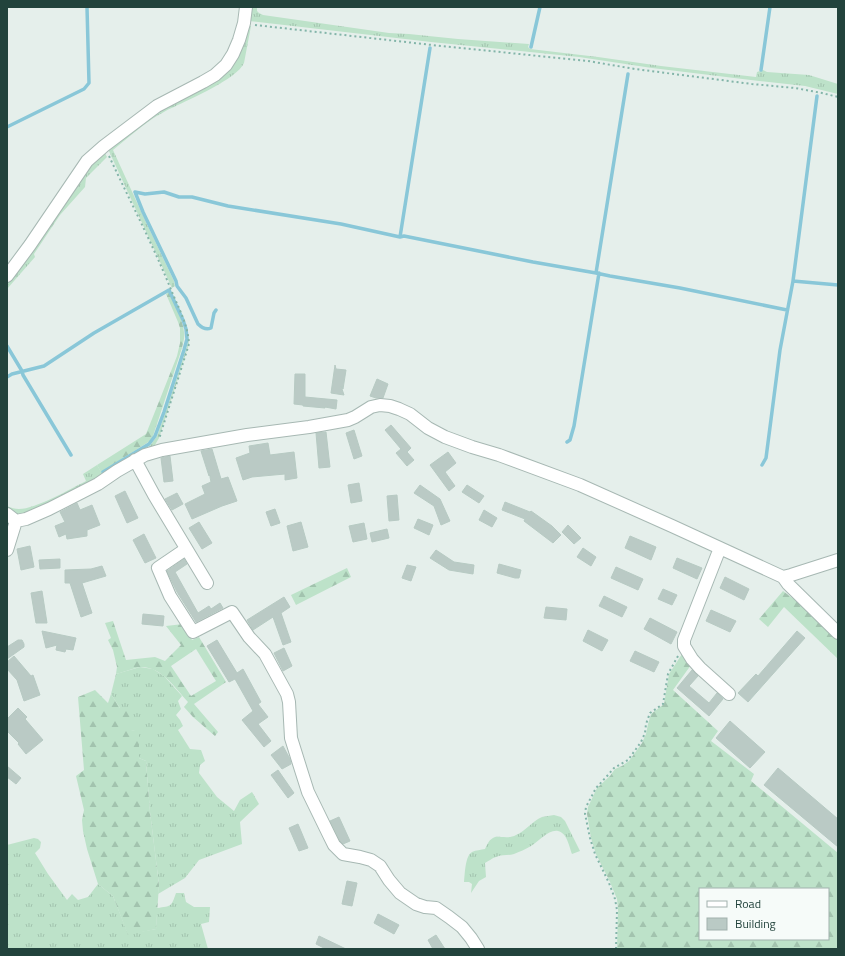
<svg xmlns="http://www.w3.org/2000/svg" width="845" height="956" viewBox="0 0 845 956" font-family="'Titillium Web',sans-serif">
<defs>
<pattern id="grass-tufts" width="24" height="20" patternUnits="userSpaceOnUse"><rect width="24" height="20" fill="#bde2c9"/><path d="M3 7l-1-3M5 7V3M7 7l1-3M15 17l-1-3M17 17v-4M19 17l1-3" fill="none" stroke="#a2c3ae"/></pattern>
<pattern id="forest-firs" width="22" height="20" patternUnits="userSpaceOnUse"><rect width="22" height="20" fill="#bde2c9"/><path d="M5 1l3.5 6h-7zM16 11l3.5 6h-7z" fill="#a2c3ae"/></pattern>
</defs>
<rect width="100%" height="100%" fill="#e5efeb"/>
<!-- grass -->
<path fill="url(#grass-tufts)" d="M250,7H257V11L259,13L263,15L389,33L409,34L458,39L529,44L528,47L530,49L598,57L661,66L756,77L757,72L763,70L767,72L809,75L838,84V94L805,86L759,81L652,68L579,57L431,42L249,21Z
M248,26H251L244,63C237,79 190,99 174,107C166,110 159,115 152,119C138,129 126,139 113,150L145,220L174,281L175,286L172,288L108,149L158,109L211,81Z
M104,151L107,157L86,178L85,187L60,215L34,254L35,257L7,289V281L81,175Z
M187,329L189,344L159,438L152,450L104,478L19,517L7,511V506C11,508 15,509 19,509C36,509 70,489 86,481L83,474L97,465L103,475L149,447L157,436L166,411L187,347L188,339Z
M140,667L153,669L164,676L182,696L178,701L181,709L176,715L180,720L183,726L178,730L190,749L201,750L205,761L200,765L199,773L217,797L234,811L240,800L252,792L259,804L240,822L242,844L199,860L185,878L158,894L159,885L150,812L146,761L139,758V732L131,730L120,708L111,694L116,674Z
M554,815L561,817L565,821L580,851L572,854C569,846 567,833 558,831C549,829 538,842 531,846C526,849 519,852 514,854C508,856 502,854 496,857C492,858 489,861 485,863L486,877L479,881L471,893L472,884L469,882H464C465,874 465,856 472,852C476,850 481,850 485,849C487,845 489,839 495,837C500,836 509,839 516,835C526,831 532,821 542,817C546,816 550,816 554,815Z
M34,838L38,839L41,842L40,848L35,853L48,874L67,900L72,894L78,900L88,897L98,884L113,896L128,934L156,929L157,908C172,906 171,907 176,893H184L186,902L194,907H210L209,922L201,924L208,949H7V845Z"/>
<!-- forest -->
<path fill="url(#forest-firs)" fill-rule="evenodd" d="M169,292C174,304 183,319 184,332C185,338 183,343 182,348L153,436L150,441L101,472L97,465L146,434L160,399L177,356L180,343V328L178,322L166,294Z
M347,568L351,577L296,605L291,595Z
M783,591L795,600L838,639V659L784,607L768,627L759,619Z
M113,621L126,660L155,657L165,661L181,645L166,626L183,624L192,640L199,637L226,682L194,704L218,732L215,736L193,717L184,707L188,702C175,688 162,667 141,667C133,668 124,672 116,674L117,667L113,650L108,640L111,638L105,623ZM196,649L216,681L191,696L171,666Z
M682,654L691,665L673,690L718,731L711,741L754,774L751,781L838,853V949H617L618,910L617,899L610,882L596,854L591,838L587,814L588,807L597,788L610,776L615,769L622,766L629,761L637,750L642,743L646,734L648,724L651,714L664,704L669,674ZM700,889H828V939H700Z
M95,690L108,703L111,694L120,708L132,709L131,730L139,731V758L146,761L150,812L159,885L156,929L128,935L113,896L98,884L87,849L83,831L82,820L84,810L76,776L84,770L78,697Z"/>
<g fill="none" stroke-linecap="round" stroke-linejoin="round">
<!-- stream -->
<path stroke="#89c7d8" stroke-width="3.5" d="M531,47L540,7
M761,70L770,7
M7,127L84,89L89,83L87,7
M135,192L145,194L164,192L179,197H192L228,206L341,224L400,237L404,236L533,262L596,273L610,276L680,288L787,310
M135,192L143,212L176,281L177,286L186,298L198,324C202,328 206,330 211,328L214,313L216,310
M400,237L430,48
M596,273L628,74
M793,281L838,285
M7,346L22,371L23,375L71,455
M7,377L12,374L44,366L94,333L169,290L183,320L186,329L187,339L184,350L164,412L155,436L149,444L103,472
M567,442L570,440L574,426L599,273
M762,465L766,458L780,350L793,281L817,96"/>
</g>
<!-- building -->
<path fill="#bacac5" stroke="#b7cac3" d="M335,365L336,369L346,370L343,389L341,386L344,395L331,393Z
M295,374H305V397L337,400L336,409L325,407V408L303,406V405L294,404Z
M377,379L388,384L383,398H376L370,396Z
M391,425L411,448L407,452L414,460L407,466L396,453L401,449L385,430Z
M354,430L362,456L354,459L346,433Z
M326,432L330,467L319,468L316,433Z
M268,443L270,455L294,452L297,478L285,480V474L252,477L243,480L236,458L250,453L249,446Z
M212,449L221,479L228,477L237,501L222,506L192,519L185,504L205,494L202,486L211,482L210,477L211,476H209L201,451Z
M448,452L456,463L445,472L455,486L449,491L430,465Z
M170,456L173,481L164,482L161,458Z
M359,483L362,501L351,503L348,485Z
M420,485L440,499L450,521L441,525L434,506L414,493Z
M467,485L484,496L479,503L462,492Z
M125,491L138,518L127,523L115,496Z
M177,493L183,504L172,510L165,499Z
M397,495L399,520L389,521L387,496Z
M505,502L530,512L531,511L552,526L561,535L553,543L524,521L525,519L502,510Z
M77,503L80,510L92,505L100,525L87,530V536L67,539L66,534L59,537L55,526L65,522L60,512Z
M275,509L280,523L271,526L266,512Z
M484,510L497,518L492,527L479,520Z
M418,519L433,525L429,535L414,528Z
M199,522L212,543L202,549L189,528Z
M301,522L308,547L293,551L287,526Z
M364,523L367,539L353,542L349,526Z
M568,525L581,538L574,544L562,532Z
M387,529L389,538L372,542L370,533Z
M144,534L156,558L145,563L133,540Z
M630,536L656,547L651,560L625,548Z
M30,546L34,567L21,570L17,549Z
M583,548L596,557L591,566L577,557Z
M436,550L454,562L474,565L473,574L449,570L430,558Z
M677,558L702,568L697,579L673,568Z
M60,559V568L40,569L39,560Z
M184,559L187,564L175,572L198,613L209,606L211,609L220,603L223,608L196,622L177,592L167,571Z
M499,564L521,570L519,578H515L497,573Z
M407,565L416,567L411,581L402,578Z
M102,566L106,576L82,583L92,613L81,617L70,583H65V570L91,569Z
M616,567L643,579L638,590L611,578Z
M725,577L749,589L744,600L720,588Z
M663,589L677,595L672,605L658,599Z
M42,591L47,623H36L31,593Z
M604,596L627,607L622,617L599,606Z
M284,597L290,607L281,613L291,642L283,645L273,617L253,630L247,620Z
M546,607L567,609L566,620L544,618Z
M711,610L736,621L730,632L706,621Z
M143,614L164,616L163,626L142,624Z
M650,618L677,632L671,644L644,629Z
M588,630L608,640L602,651L583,641Z
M42,631L76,638L73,650L66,649L65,652L56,650L57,645L46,648Z
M797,631L805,638L748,702L738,693L756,674L758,676Z
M18,640H22L24,644V647L7,659V647Z
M217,640L237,673L243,669L261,702L258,704L268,717L258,724L271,741L264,747L242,720L253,711L235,679L229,682L207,646Z
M284,648L292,666L283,671L274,653Z
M635,651L659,662L654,672L630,661Z
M14,656L31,676L33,675L40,695L24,701L17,680L7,669V662Z
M692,670L698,676L689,686L709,703L717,693L723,699L709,716L677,688Z
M18,708L27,717L25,719L43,740L26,754L18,744L19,743L7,731V719Z
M730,721L765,752L750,768L716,738Z
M283,746L290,759L291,764L282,769L271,755Z
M7,766L21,778L16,784L7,777Z
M778,768L838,819V847L764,785Z
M278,770L294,793L288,798L271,775Z
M339,817L350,841L343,844L340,841L330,821Z
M298,824L308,848L299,851L289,828Z
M347,881L357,883L352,906L342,904Z
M378,914L399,925L394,934L374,923Z
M436,935L445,949H433L428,940Z
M319,936L346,949H326L316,944Z"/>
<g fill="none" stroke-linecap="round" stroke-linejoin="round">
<defs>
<path id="minor" d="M7,276L30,245L87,161L104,146L157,106L203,82L215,75L226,65L233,54L239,40L244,23L246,7
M135,460L154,495L207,583
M7,514L16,521L26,519L49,509L98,484L117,471L145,455L162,450L247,435L309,427L348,420L355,417L371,407L380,405L390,406L399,409L410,414L428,428L445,437L472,447L499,455L580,485L672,526L783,577L791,575L838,560
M720,548L684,640V646L692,659L700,668L729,694
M186,549L158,568L170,596L193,632L232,612L249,637L265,654L287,694L289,702L291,738L301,770L308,792L329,835L334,845L343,854L360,857L371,860L380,866L389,880L400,893L416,904L425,907L436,908L449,917L462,927L471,938L478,949
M7,550L16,521
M783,577L788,584L838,633"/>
</defs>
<!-- minor casing -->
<use href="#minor" stroke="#a7b8b3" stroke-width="14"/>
<!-- path -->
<path stroke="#83b5a9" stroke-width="2" stroke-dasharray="2 3" stroke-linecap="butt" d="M255,25L441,46L588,61L635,69L752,84L795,88L822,93L838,97
M109,156C130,201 153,245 172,292C179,309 188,325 189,344L159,439
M616,949L617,910L615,899L609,883L595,854L590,838L585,814L586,807L596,788L608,775L614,768L628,760L636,749L641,742L645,733L646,724L650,713L663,704L668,674L678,656"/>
<!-- minor -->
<use href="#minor" stroke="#fff" stroke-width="12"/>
</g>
<!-- border -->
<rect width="845" height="956" fill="none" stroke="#22433c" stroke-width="16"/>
<!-- legend -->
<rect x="699" y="888" width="130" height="52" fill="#f6fbf9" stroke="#a1b1ad"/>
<rect x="707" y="901" width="20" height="6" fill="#ffffff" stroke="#a1b1ad"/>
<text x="735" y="908" font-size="12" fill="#22433c">Road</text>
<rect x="707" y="918" width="20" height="12" fill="#bacac5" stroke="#a1b1ad"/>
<text x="735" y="928" font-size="12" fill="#22433c">Building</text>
</svg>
